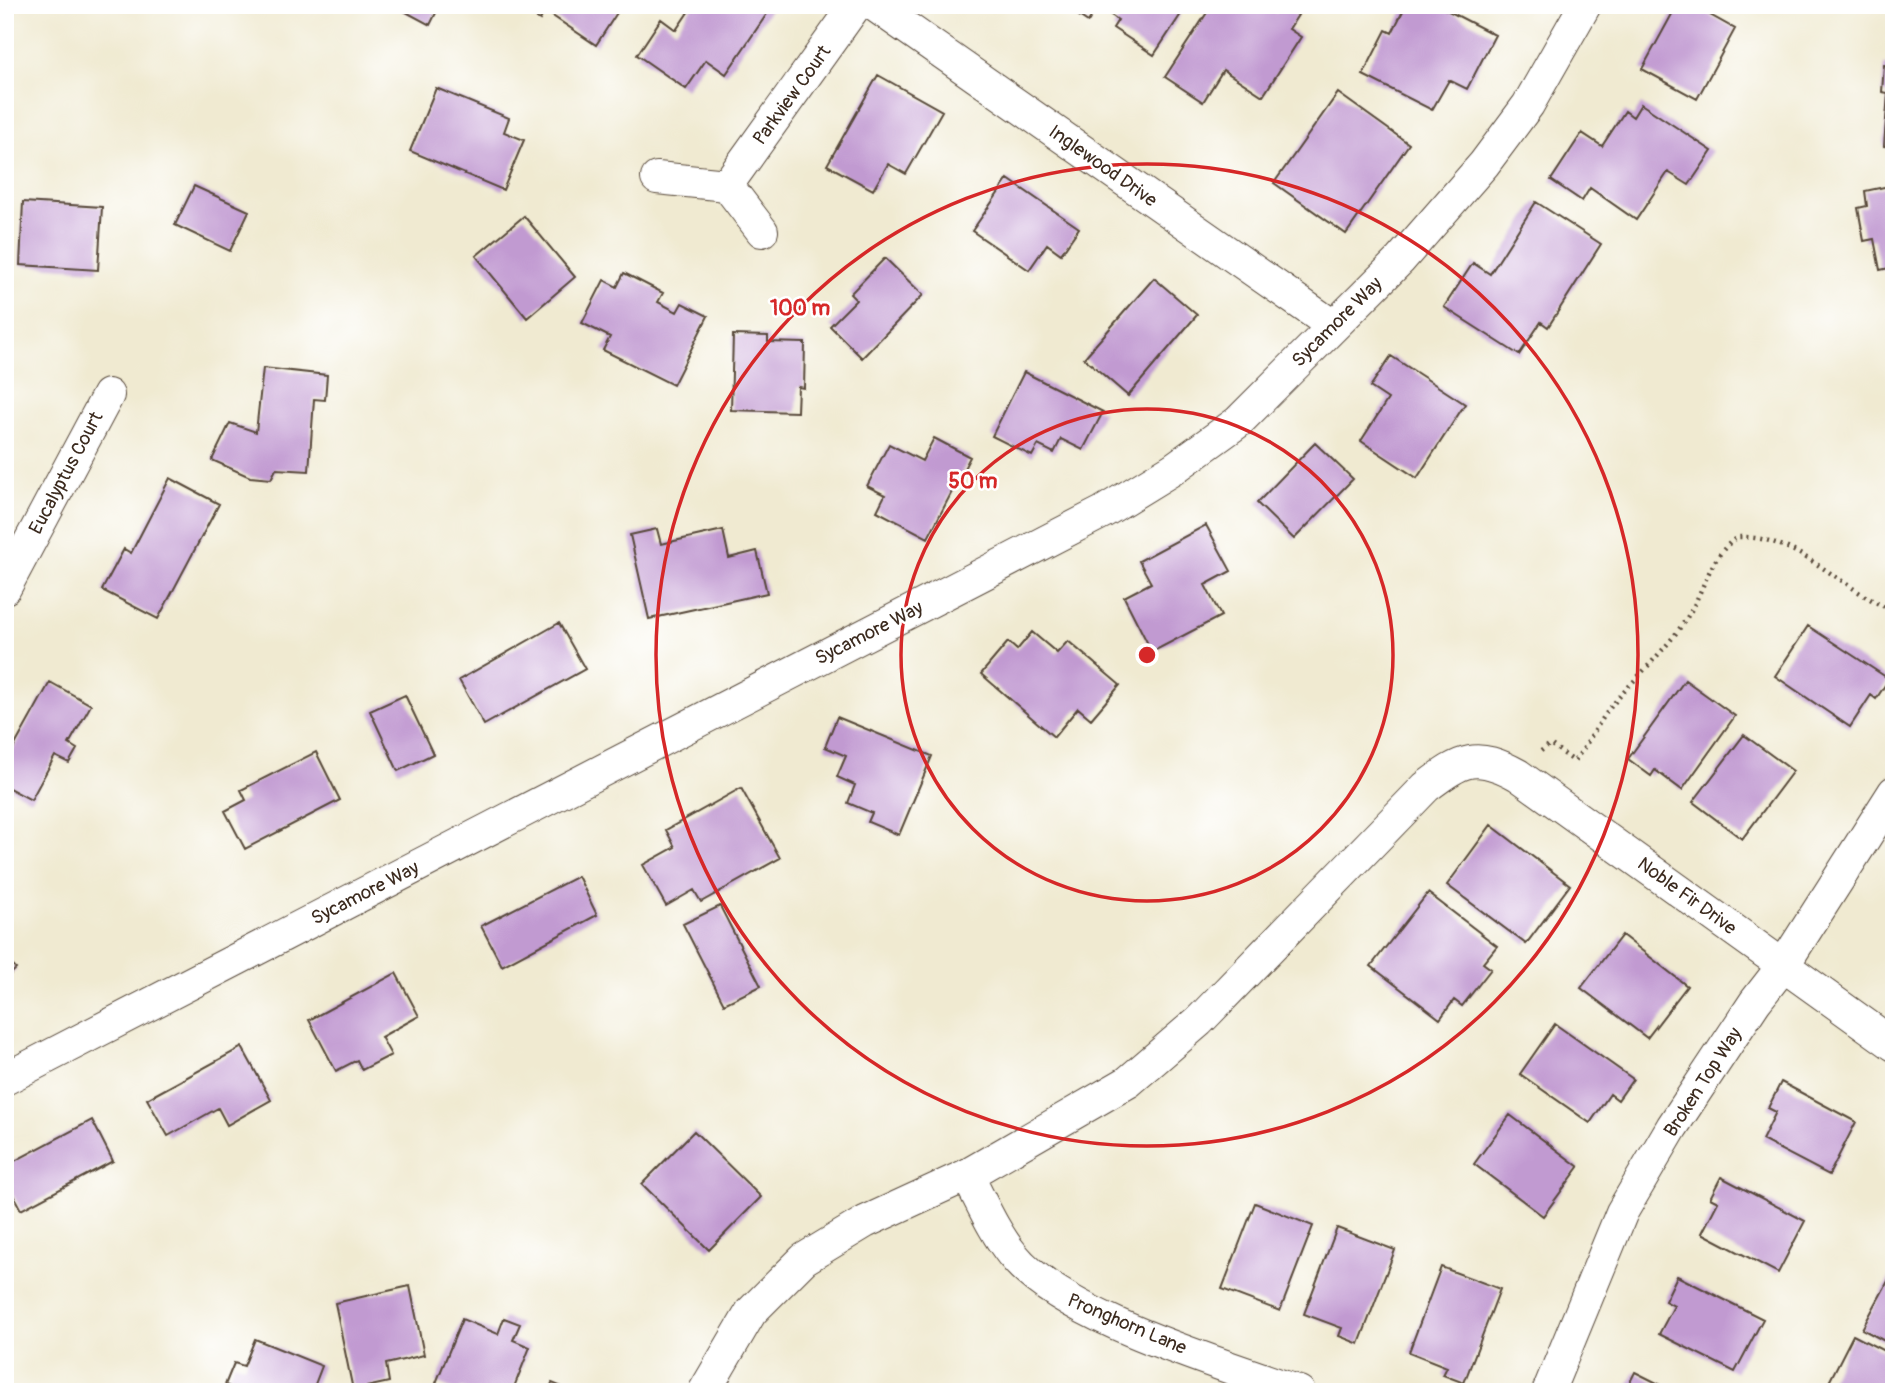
<svg xmlns="http://www.w3.org/2000/svg" width="1899" height="1397" viewBox="0 0 1899 1397" font-family="Pangolin,sans-serif">
<rect width="100%" height="100%" fill="#fff"/>
<filter id="ink" filterUnits="userSpaceOnUse"><feTurbulence type="fractalNoise" baseFrequency=".0143" numOctaves="2"/><feDisplacementMap in="SourceGraphic" scale="14" xChannelSelector="R" yChannelSelector="G"/><feConvolveMatrix kernelMatrix="1 2 1 2 8 2 1 2 1" color-interpolation-filters="sRGB"/></filter>
<filter id="wash" filterUnits="userSpaceOnUse"><feTurbulence type="fractalNoise" baseFrequency=".00686" numOctaves="4" result="noise"/><feDisplacementMap in="SourceGraphic" scale="28" xChannelSelector="R" yChannelSelector="G"/><feGaussianBlur stdDeviation="1.57" result="paint"/><feColorMatrix in="noise" values="0 0 0 0 0 0 0 0 0 0 0 0 0 0 0 0 0 1.4 0 .05"/><feComposite in="paint" operator="in"/></filter>
<g filter="url(#wash)">
<rect width="100%" height="100%" fill="#f0ead1"/>
<g id="blocks">
<!-- building -->
<path fill="#c19ad1" d="M393,5H440L430,25Z
M517,5H622L596,45L545,11L540,20Z
M693,5H773L726,74L706,60L686,89L637,55L661,19L676,30Z
M1063,5H1187L1154,55L1113,28L1118,20L1098,6L1088,22Z
M1212,5H1264L1276,13L1283,5L1298,15L1289,29L1301,37L1263,96L1223,70L1203,102L1165,77Z
M1406,5H1437L1495,35L1467,89L1449,80L1432,110L1363,75L1386,30L1392,33Z
M1677,5H1692L1735,29L1697,99L1642,69Z
M1884,65L1894,66V147L1884,146L1888,93L1882,92Z
M878,75L942,111L906,174L888,164L873,190L827,165Z
M436,88L509,118L504,132L524,140L503,190L410,151Z
M1338,93L1409,144L1346,234L1274,183Z
M1641,104L1712,151L1689,185L1668,172L1636,220L1590,188L1582,201L1551,180L1582,133L1602,146L1625,111L1633,117Z
M1008,179L1079,228L1061,254L1047,244L1029,270L972,231Z
M1894,185V267L1880,270L1874,239L1864,241L1858,208L1867,206L1865,191Z
M194,186L249,211L230,251L175,225Z
M23,202L102,207L98,270L20,265Z
M1536,202L1601,244L1548,327L1541,322L1519,355L1444,307L1473,263L1490,274Z
M524,216L575,277L527,318L476,256Z
M885,258L923,295L862,358L830,326L856,300L850,294Z
M624,273L663,293L658,302L677,312L682,303L708,316L673,385L603,350L610,337L582,323L604,280L617,287Z
M1154,278L1197,315L1128,396L1084,358Z
M733,335L768,336V342L805,343L804,388L798,387L797,412L731,410Z
M1391,356L1465,404L1417,478L1361,441L1388,399L1370,387Z
M263,368L327,375L325,400L314,399L309,471L276,469L271,479L250,477L212,460L230,423L256,432Z
M1024,372L1103,412L1083,450L1061,439L1054,453L1038,445L1032,456L992,436Z
M934,438L970,457L928,538L877,511L885,495L867,486L889,444L922,461Z
M1315,443L1353,479L1294,539L1257,503Z
M170,478L219,504L158,619L102,590L124,549L131,553Z
M1206,525L1231,571L1205,585L1221,616L1152,652L1124,597L1151,583L1139,561Z
M657,529L661,544L723,530L729,558L757,551L767,593L649,619L630,535Z
M559,623L585,669L484,725L459,680Z
M1808,626L1889,679L1876,699L1871,695L1850,727L1775,676Z
M1032,632L1057,653L1068,641L1120,685L1091,719L1078,708L1054,737L981,674L1008,642L1017,650Z
M1685,680L1735,716L1682,790L1655,770L1651,776L1628,759Z
M50,682L91,705L69,744L77,749L69,763L55,756L31,800L5,786V763Z
M405,695L433,754L398,771L370,711Z
M837,717L932,756L899,835L868,822L872,813L848,803L855,785L837,777L846,756L825,747Z
M1744,735L1793,771L1742,839L1693,802Z
M316,752L340,800L245,849L225,811L246,800L241,790Z
M741,788L780,858L701,902L694,890L666,906L643,865L675,847L666,830Z
M1491,825L1570,885L1526,944L1447,885Z
M578,876L597,915L502,966L481,926Z
M1428,893L1497,946L1483,963L1491,969L1462,1006L1454,1000L1440,1019L1371,966Z
M720,906L761,986L724,1004L683,924Z
M1622,935L1687,986L1647,1038L1581,988Z
M5,958L16,969L5,979Z
M396,973L419,1016L381,1037L391,1055L362,1070L357,1060L336,1071L309,1020Z
M1555,1024L1633,1079L1618,1100L1610,1094L1590,1123L1520,1074Z
M242,1047L271,1100L227,1125L218,1108L168,1136L147,1099Z
M1781,1082L1856,1122L1829,1175L1762,1140L1776,1112L1768,1108Z
M1510,1115L1579,1167L1543,1216L1474,1164Z
M92,1120L113,1161L21,1210L5,1180V1166Z
M694,1131L761,1197L709,1250L642,1184Z
M1721,1177L1805,1221L1778,1273L1702,1233L1718,1202L1710,1198Z
M1255,1203L1313,1226L1280,1311L1222,1289Z
M1337,1228L1395,1250L1359,1344L1339,1336L1342,1328L1304,1314Z
M1441,1267L1500,1289L1464,1383L1443,1375L1447,1367L1409,1352Z
M1894,1270V1346L1862,1329Z
M1677,1276L1763,1319L1735,1372L1659,1334L1674,1306L1665,1301Z
M410,1286L424,1355L386,1364L389,1382L353,1390L335,1303Z
M504,1318L520,1324L513,1340L530,1347L512,1392H471L462,1388L457,1392L436,1383L462,1319L498,1334Z
M1853,1335L1894,1356V1392H1824Z
M255,1339L322,1366L312,1392H234L235,1389L225,1385L234,1363L244,1366Z
M1635,1372L1675,1392H1625Z
M552,1383L574,1392H548Z"/>
</g>
</g>
<g filter="url(#ink)">
<use href="#blocks" fill-opacity="0" stroke="#564739" stroke-width="2"/>
<g fill="none" stroke-linecap="round" stroke-linejoin="round">
<defs>
<path id="street" d="M874,5L1333,326
M657,178L727,185L762,231
M727,185L856,5
M5,588L108,395
M5,1079L1103,512L1173,469L1238,422L1400,260L1484,164L1528,105L1585,5
M967,1175C981,1201 994,1232 1012,1254C1062,1318 1221,1363 1299,1392
M704,1392L751,1312L804,1259L865,1222L967,1175L1128,1082L1199,1021L1426,787C1463,759 1476,752 1518,775L1894,1045
M1548,1392L1622,1212L1672,1127L1755,1002L1783,966L1894,792"/>
</defs>
<!-- street casing -->
<use href="#street" stroke="#564739" stroke-width="34"/>
<!-- path -->
<path stroke="#564739" stroke-width="4.5" stroke-dasharray="2 5" stroke-linecap="butt" d="M1541,751L1550,744L1574,761C1589,743 1599,721 1614,703C1637,676 1664,652 1684,622C1704,594 1707,559 1737,537C1796,534 1842,590 1894,611"/>
<!-- street -->
<use href="#street" stroke="#fff" stroke-width="32"/>
</g>
</g>
<!-- distance rings -->
<g fill="none" stroke="#d62828" stroke-width="3.5">
<circle cx="1147" cy="655" r="246"/>
<circle cx="1147" cy="655" r="491"/>
</g>
<g text-anchor="middle" dominant-baseline="central" stroke-width="5" stroke-linejoin="round" paint-order="stroke">
<!-- street labels -->
<g font-size="19" fill="#3b2a1e" stroke="#fff">
<text transform="translate(792 95) rotate(-54)">Parkview Court</text>
<text transform="translate(1103 166) rotate(35)">Inglewood Drive</text>
<text transform="translate(1337 322) rotate(-45)">Sycamore Way</text>
<text transform="translate(66 473) rotate(-62)">Eucalyptus Court</text>
<text transform="translate(869 633) rotate(-27)">Sycamore Way</text>
<text transform="translate(365 893) rotate(-27)">Sycamore Way</text>
<text transform="translate(1687 896) rotate(36)">Noble Fir Drive</text>
<text transform="translate(1703 1082) rotate(-57)">Broken Top Way</text>
<text transform="translate(1127 1324) rotate(23)">Pronghorn Lane</text>
</g>
</g>
<circle cx="1147" cy="655" r="10" fill="#d62828" stroke="#fff" stroke-width="3.5"/>
<g font-size="21" text-anchor="middle" font-weight="bold" fill="#d62828" stroke="#fff" stroke-width="5" stroke-linejoin="round" paint-order="stroke">
<text x="800" y="315">100 m</text>
<text x="973" y="488">50 m</text>
</g>
<!-- margin -->
<rect width="1899" height="1397" fill="none" stroke="#fff" stroke-width="28"/>
</svg>
